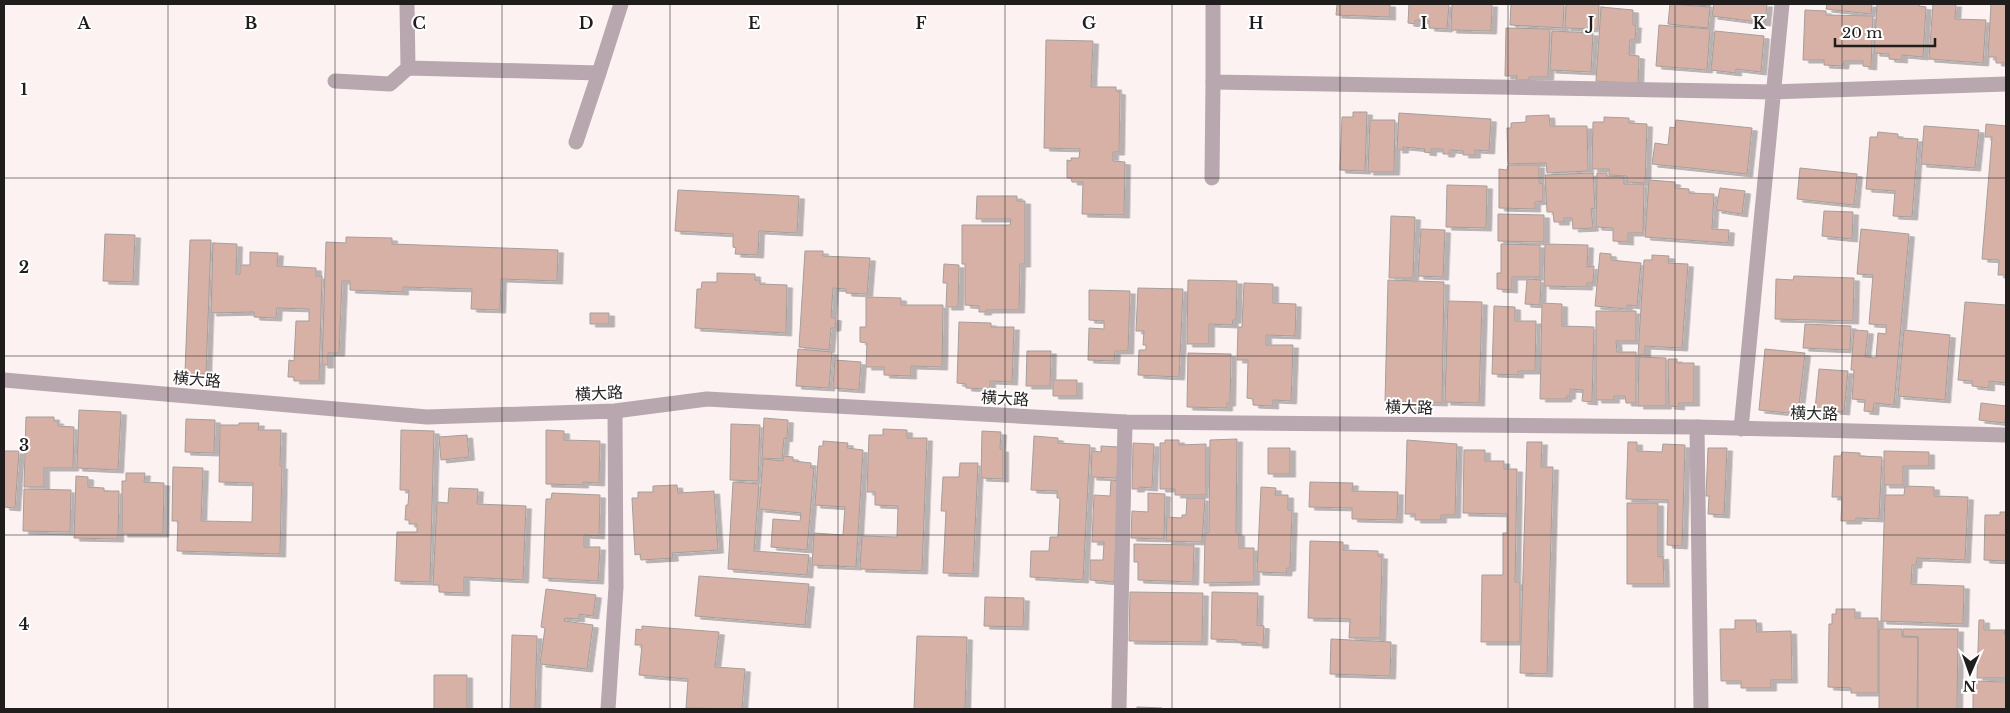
<svg xmlns="http://www.w3.org/2000/svg" width="2010" height="713" viewBox="0 0 2010 713" font-family="'Libre Baskerville','Noto Sans JP',serif">
<defs>
<filter id="shadow"><feDropShadow dx="5.5" dy="3" stdDeviation="0" flood-color="#0004"/></filter>
</defs>
<rect width="100%" height="100%" fill="#fcf2f2"/>
<!-- building -->
<path fill="#d7b1a5" stroke="#a69e9b" filter="url(#shadow)" d="M1337,4H1390V17L1336,15Z
M1409,4H1449L1447,29L1429,28V21L1415,20V24L1408,23Z
M1452,4H1492L1491,31L1451,30Z
M1511,4H1564L1563,28L1510,25Z
M1566,4H1599L1598,29L1565,28Z
M1670,4L1710,7L1708,28L1668,24Z
M1682,4H1711L1710,6Z
M1714,4H1767L1765,23L1712,16Z
M1827,4H1872L1871,14L1826,9Z
M1877,4H1920L1919,6L1926,7L1923,57L1902,55V60L1889,59V54L1874,53Z
M1933,4H1956L1955,19L1986,20L1983,63L1929,59Z
M1991,4H2006V63H1996V57H1988Z
M1601,7L1633,10V25H1636L1635,40H1630L1629,55L1639,56L1638,84L1596,81Z
M1805,10L1826,11V15L1873,16L1871,67L1863,66V61H1844L1843,66L1824,65V60H1803Z
M1659,25L1710,29L1707,70L1656,66Z
M1506,28L1550,29L1548,77H1529V80H1516L1517,76H1505Z
M1552,31L1593,33L1591,72L1550,70Z
M1715,31L1764,36L1761,72L1736,69V73L1711,70Z
M1046,40L1093,41L1091,87H1116V91L1120,92L1119,152H1113V161L1125,162L1124,215L1082,214L1083,182H1072L1071,178H1067V160L1071,161V158H1079L1080,149L1044,148Z
M1353,112H1367L1365,171L1340,170L1342,117H1353Z
M1399,113L1491,119L1489,151L1475,150V155H1463V151L1450,150L1449,154H1443V149H1431V153L1424,152L1425,149L1403,147V150H1397Z
M1549,115L1550,126H1587L1588,171L1547,173L1546,163L1508,164L1507,128H1511V123L1526,122V116Z
M1604,117L1629,118V123L1647,124L1645,183L1627,182V176L1609,175V169H1592L1593,122H1604Z
M1370,120H1395L1394,172H1368Z
M1676,120L1752,128L1747,174L1652,164L1655,143L1668,145L1670,127L1675,128Z
M1986,124L2006,126V275H1998L1999,260L1982,259L1992,137H1985Z
M1924,126L1979,130L1975,168L1921,164Z
M1878,132L1898,134V138L1918,139L1912,217L1893,216L1895,191L1866,189L1870,137H1877Z
M1508,165H1539V183L1543,184V201L1535,202V209L1499,208V169L1507,170Z
M1800,168L1857,174L1854,205L1797,199Z
M1593,173L1595,209L1591,208L1593,228L1573,229L1572,218H1564V222H1554L1553,212H1547L1545,175Z
M1597,173H1607V176L1624,177V184H1644L1643,233H1628V242L1613,241V228L1596,227Z
M1649,180L1675,182V188L1689,189V193L1714,194L1712,229L1729,230L1728,243L1645,237Z
M1447,185L1487,186L1486,228L1446,227Z
M1720,188L1745,191L1742,214L1716,210Z
M678,190L799,196L797,233L759,231L758,255L735,254L736,248L733,247V234L675,231Z
M977,196H1017V201H1025V264H1020L1019,310H986V312H979V306L965,305V264H962V225H1010L1011,219H976Z
M1824,211L1853,212L1852,239L1822,236Z
M1498,214L1544,215V242L1498,241Z
M1391,216L1415,217L1413,278H1389Z
M1421,229L1445,230L1443,277L1418,276Z
M1861,229L1909,234L1894,405L1874,403L1873,412L1864,411L1865,400L1852,399L1854,370H1851L1854,330L1868,331L1865,357L1876,358L1878,333L1886,334V325L1869,324L1873,275L1857,274Z
M105,234L135,235L133,282L103,281Z
M346,237L392,238V244L558,250L557,281L501,279L500,310L471,309L472,289L403,287V292L350,290V281H342L339,353H328V365H322L326,242L346,243Z
M190,240H211L206,374L185,373Z
M213,243L237,244L236,274H240V265H250V252L278,253L277,266L316,268V276H322L319,381H294V377H288L289,360L294,361L296,321H309V309L277,308L276,318L254,317V312L211,313Z
M1501,244L1540,245V277H1512V290L1497,289V273H1501Z
M1545,244L1588,245L1587,267L1594,266L1593,283H1587V287L1544,286Z
M805,251H823V256L870,258L867,294L846,293V289L833,288L831,317L836,318L835,328H831L829,350L799,347Z
M1600,253L1611,254V260L1641,263L1637,306L1627,305V309L1595,306Z
M1652,255L1669,256L1668,263L1688,264L1682,348L1645,346V355H1638L1644,260H1652Z
M944,264L959,265L958,307H946L947,283H943Z
M717,273L755,274V280H760V284L787,285L786,333L695,328L697,289H701L702,282H717Z
M1794,276L1854,278L1853,321L1775,319L1776,279L1793,280Z
M1527,279L1541,280L1540,305L1525,304Z
M1188,280L1237,281L1236,320H1233L1232,325L1209,324V344H1187Z
M1388,280L1444,282L1442,403L1416,402L1415,410H1408V402H1385Z
M1244,283L1273,284V303L1296,304L1295,336L1266,335V345H1293L1291,401L1273,400V406L1253,405V399L1247,398L1248,360H1237L1238,327H1242Z
M1138,288L1183,289L1179,377L1138,375L1139,350H1146V345H1143L1144,331H1136Z
M1089,290L1130,291L1128,351H1115L1114,361L1088,360L1089,328L1104,329V321L1089,320Z
M866,297L901,298V305H943L942,367L911,366V376L884,375V367H866L867,343L860,342V327H866Z
M1448,301L1482,302L1479,403L1445,402Z
M1965,302L2006,305V383L1989,381V388L1972,386V381L1958,380Z
M1542,303L1562,304V326L1594,327L1592,402L1582,401L1583,390L1570,389V396H1567L1566,399H1540Z
M1494,306L1515,307V321H1536L1535,371H1518V375L1492,374Z
M1596,311H1636V341H1616L1617,352H1636V403H1626L1625,396H1614V400H1596Z
M590,313H609V324H590Z
M959,322L991,323V327H1014L1012,382L990,381V389L966,388V384L957,383Z
M1805,324L1851,326L1850,350L1803,348Z
M1904,330L1950,335L1945,400L1898,396Z
M798,349L832,352L829,388L796,386Z
M1765,349L1805,353L1798,414L1759,410Z
M1027,351H1051L1050,386H1026Z
M1188,353L1231,354L1230,403H1227V408L1187,407Z
M1639,357L1666,358V406H1638Z
M1668,359H1677V363H1694V403H1679V407L1669,406Z
M835,360L861,362L859,390L833,388Z
M1819,369L1848,371L1844,412L1815,409Z
M1053,380H1077V396H1053Z
M1981,403L2006,406L2005,423L1979,420Z
M79,410L121,412L118,470L77,468Z
M26,417H54V421H58V426L74,427L73,468H44V487H24Z
M764,418L788,420L787,439L784,438L782,459L762,458Z
M186,419L215,420L214,453L185,452Z
M239,423H259L258,430H281L280,466H282L280,554L177,551L178,521H172L173,467L203,468L201,521L252,522L253,483L219,482L220,425H239Z
M731,424L760,425L758,481L730,480Z
M883,429L907,430V438H927L922,571L860,569L862,536L897,537L898,506L875,505V492H867L869,435H883Z
M401,430L434,431L430,582L395,581L397,532H417V524H409V520H405L406,505H408L409,490H400Z
M546,430L564,431V440L600,441L599,483L583,482V485L546,484Z
M982,431L1001,432L1000,449H1003V479L981,478Z
M467,435L469,457L441,460L439,437Z
M1034,436L1058,438V443L1090,445L1083,580L1030,577L1031,551H1049L1050,537H1058L1060,498H1057V491L1031,490Z
M1237,439L1236,533H1239V548H1254V582L1204,583L1205,533L1209,532L1210,440Z
M1165,440H1179V445L1206,444V495H1175V489H1160V443H1165Z
M1407,440L1457,444L1455,515H1441V520H1415V514H1405Z
M823,441L848,443L847,448L863,450L856,567L812,565L814,533L843,535L845,507L815,505L819,446H823Z
M1527,442H1542L1541,467H1553L1547,674L1520,673Z
M1628,442H1637V451L1662,452L1663,444L1685,445L1682,546L1667,545L1668,500L1626,499Z
M1133,443L1154,444L1152,488L1139,487V489H1132Z
M1101,446L1119,447L1117,478L1091,477L1092,451L1101,452Z
M1268,448H1290V474H1268Z
M1708,448H1727L1724,515L1708,514L1709,496H1706Z
M1464,450H1485V461H1504V469H1517L1515,582H1520V642H1481L1482,575H1503V533H1507V514L1463,513Z
M4,451H19L15,508L4,507Z
M1884,451L1929,452V466H1903V485H1884Z
M1842,452L1860,453V456L1882,457L1879,519L1856,518V521H1841L1842,497H1832L1834,456H1841Z
M784,456L793,457V461L811,463V468H814L807,550L771,547L773,519L800,521L801,513L759,509L763,459L783,461Z
M960,463H978L973,574L943,573L946,511H941L943,477H959Z
M126,473H145L144,482L164,483L163,534H122V481H126Z
M76,476L88,477V487L104,488V491H119L118,539L74,538Z
M1111,480L1119,481L1114,582L1090,580V560H1103L1104,542H1092L1094,495L1110,496Z
M733,482L759,484L754,551L809,555L807,575L728,569Z
M1310,482L1353,483L1352,491L1398,492L1397,520L1352,519V508L1309,507Z
M677,485L678,493L714,491L718,550L672,553L673,558L641,560L640,554L635,555L632,498H638V492H653V486Z
M1905,486L1934,487V496L1968,497L1965,560L1917,558L1916,565H1912L1911,584L1964,586L1963,624L1881,621L1885,495H1904Z
M1261,487L1276,488L1275,495H1288V510H1292L1290,568H1287L1286,573L1257,572Z
M449,488L478,489L477,504L526,506L523,580L464,577V593L439,592V585H433L437,502L448,503Z
M24,489L71,490L70,532L23,531Z
M552,493L600,495L599,536L584,535V547H600L598,581L543,578L546,499H551Z
M1148,493L1165,494L1164,539L1131,538L1132,511L1148,512Z
M1187,498H1205L1202,542L1166,541L1167,517L1182,518V515H1186Z
M1627,503H1658V557L1663,556L1664,584H1627Z
M2000,512H2006V561L1984,560L1985,515H2000Z
M1310,541L1343,542V550L1378,551V556H1382L1380,638H1349L1350,619L1308,618Z
M1134,544L1194,545L1193,582L1138,580V562H1134Z
M699,576L809,584L805,625L695,616Z
M546,589L596,595L593,616L579,614V619L565,618L564,621L593,625L587,669L540,664L545,628L541,627Z
M1130,592L1203,593L1202,642L1129,641Z
M1212,592L1258,593L1257,625L1264,626L1263,645H1257V643L1236,642V640L1211,639Z
M985,597L1024,598L1023,627L984,626Z
M1836,609H1855V618H1878V693H1851V688L1828,687L1829,624H1832V614H1836Z
M1735,620H1756L1757,632L1791,631L1792,680H1771V688H1741V681H1721L1720,629H1735Z
M1979,620H1984V630H2005L2004,634L2006,635V678H1977Z
M642,626L719,632L715,667L745,669L742,709L686,708L688,679L639,675L642,645H635L636,629L642,630Z
M1879,629H1902V637H1918L1917,709H1879Z
M1903,629H1958L1957,709H1918V637L1903,636Z
M512,635L537,636L535,709H510Z
M917,636L967,637L965,709H914Z
M1331,639L1391,642L1390,676L1330,674Z
M434,675H467V709H434Z
M1973,681L2006,682V709H1973Z
M1137,707L1162,708V709H1137Z"/>
<g fill="none" stroke-linecap="round" stroke-linejoin="round">
<!-- lane -->
<path stroke="#b8a7ae" stroke-width="15" d="M407,4L408,68
M335,81L390,84L408,68L599,73L621,4
M576,142L599,73
M1212,178L1213,82
M1697,427L1701,709
M1119,709L1125,422"/>
<!-- street -->
<path stroke="#b8a7ae" stroke-width="15" d="M1213,4V82L1774,92L2006,84
M4,380L427,417L615,411L707,399L1125,422L1697,427L2006,435
M1741,429L1782,4
M608,709L616,587L615,411"/>
</g>
<!-- grid -->
<path fill="none" stroke="#201d1d" stroke-width="1" stroke-opacity="0.55" d="M168,4V709M335,4V709M502,4V709M670,4V709M838,4V709M1005,4V709M1172,4V709M1340,4V709M1508,4V709M1675,4V709M1842,4V709M4,178H2006M4,356H2006M4,535H2006"/>
<g text-anchor="middle" dominant-baseline="central" stroke-width="4" stroke-linejoin="round" paint-order="stroke">
<!-- street labels -->
<g font-size="16" fill="#201d1d" stroke="#fff">
<text transform="translate(197 379) rotate(5)">横大路</text>
<text transform="translate(599 393) rotate(-3)">横大路</text>
<text transform="translate(1005 398) rotate(3)">横大路</text>
<text transform="translate(1409 407) rotate(1)">横大路</text>
<text transform="translate(1814 413) rotate(1)">横大路</text>
</g>
</g>
<g font-size="16" text-anchor="middle" font-weight="bold" fill="#201d1d" stroke="#fff" stroke-width="4" stroke-linejoin="round" paint-order="stroke">
<text x="84" y="29">A</text>
<text x="251" y="29">B</text>
<text x="419" y="29">C</text>
<text x="586" y="29">D</text>
<text x="754" y="29">E</text>
<text x="921" y="29">F</text>
<text x="1089" y="29">G</text>
<text x="1256" y="29">H</text>
<text x="1424" y="29">I</text>
<text x="1591" y="29">J</text>
<text x="1759" y="29">K</text>
<text x="24" y="95">1</text>
<text x="24" y="273">2</text>
<text x="24" y="451">3</text>
<text x="24" y="630">4</text>
</g>
<!-- border -->
<rect width="2010" height="713" fill="none" stroke="#201d1d" stroke-width="10"/>
<!-- north arrow -->
<g transform="translate(1970 673) rotate(182)" stroke="#ffffff" stroke-width="4" paint-order="stroke">
<path d="M0-4L9 19L0 12L-9 19Z" fill="#201d1d"/>
<text y="-8" font-size="14" font-weight="bold" text-anchor="middle" fill="#201d1d">N</text>
</g>
<!-- scale -->
<path d="M1835 38v8h100v-8" fill="none" stroke="#201d1d" stroke-width="2.5"/>
<text x="1842" y="38" font-size="15" fill="#201d1d" stroke="#ffffff" stroke-width="4" paint-order="stroke">20 m</text>
</svg>
